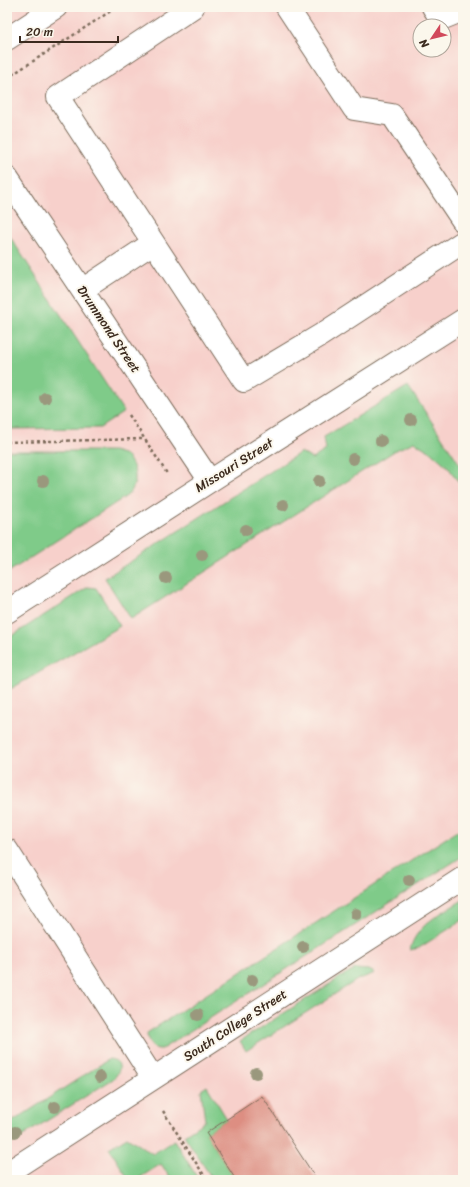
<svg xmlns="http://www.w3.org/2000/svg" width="470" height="1187" viewBox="0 0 470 1187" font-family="Sriracha,sans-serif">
<rect width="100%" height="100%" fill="#fbf7ec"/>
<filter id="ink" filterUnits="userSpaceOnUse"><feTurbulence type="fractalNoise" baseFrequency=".025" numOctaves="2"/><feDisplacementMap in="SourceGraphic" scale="8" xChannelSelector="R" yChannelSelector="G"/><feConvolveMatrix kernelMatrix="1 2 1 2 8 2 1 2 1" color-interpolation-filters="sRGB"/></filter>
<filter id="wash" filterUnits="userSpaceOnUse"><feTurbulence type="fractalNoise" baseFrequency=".012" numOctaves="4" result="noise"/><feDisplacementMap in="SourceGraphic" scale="16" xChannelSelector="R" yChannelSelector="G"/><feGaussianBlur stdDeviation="0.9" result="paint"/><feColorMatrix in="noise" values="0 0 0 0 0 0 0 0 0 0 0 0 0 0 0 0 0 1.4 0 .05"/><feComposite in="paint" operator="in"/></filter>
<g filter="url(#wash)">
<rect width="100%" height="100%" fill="#f5e3c9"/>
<!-- built -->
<path fill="#f7d0cb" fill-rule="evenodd" d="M7,7H463V1180H7ZM420,26H444V50H420Z"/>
<!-- green -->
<path fill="#7fcb89" stroke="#5d7a54" d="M7,232L124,412L100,428L7,429Z
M408,386L463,469V488L448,467L431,452L414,442L396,450L131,619L105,578L301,452L312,459L326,450L324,437Z
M7,451H113C116,452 120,453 123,454C134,460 138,477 133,488C131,493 127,496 122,499L7,573Z
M88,587L96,588L120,626L7,691V639Z
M463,827V856L162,1049C152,1050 147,1043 147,1033Z
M463,900V920L419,948L410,950C416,924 442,913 463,900Z
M355,969L369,970L375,973L357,980L246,1051L240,1041L347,973Z
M109,1059C123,1060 121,1072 113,1079L7,1146V1125Z
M207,1086L227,1119L206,1133L236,1180H213L184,1135L205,1121L201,1090Z
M127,1137L153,1154L174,1140L199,1180H172L161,1164L136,1180H129L109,1148Z"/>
<g id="blocks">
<!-- building -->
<path fill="#dd8e82" d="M262,1096L317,1180H236L218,1152L206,1133Z"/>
</g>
</g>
<g filter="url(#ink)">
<use href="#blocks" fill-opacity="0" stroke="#7c6b5a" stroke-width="1"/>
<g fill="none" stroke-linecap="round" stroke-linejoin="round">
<defs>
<path id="minor" d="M193,7L58,97L244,381L321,335L463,242
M287,7L354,109L392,115L463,221
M433,7L441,19L463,10
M7,39L56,7
M7,178L210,481
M82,290L153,243
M7,612L210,481L463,320
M7,850L153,1078
M7,1173L463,878"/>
</defs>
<!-- minor casing -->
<use href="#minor" stroke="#7c6b5a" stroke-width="24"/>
<!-- path -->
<path stroke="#7c6b5a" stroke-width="2.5" stroke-dasharray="3 3" stroke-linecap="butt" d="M7,78L117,7
M129,415L168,475
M7,442L144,439
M463,1108V1112
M163,1111L207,1180"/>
<!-- minor -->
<use href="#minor" stroke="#fff" stroke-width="22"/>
</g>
<!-- trees -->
<g fill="#9a987d">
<circle cx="45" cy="398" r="6"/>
<circle cx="411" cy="420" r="6"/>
<circle cx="381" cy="441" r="6"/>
<circle cx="353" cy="459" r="6"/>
<circle cx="43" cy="481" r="6"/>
<circle cx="319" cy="481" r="6"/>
<circle cx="283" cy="505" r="6"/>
<circle cx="246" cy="530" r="6"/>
<circle cx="202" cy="555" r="6"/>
<circle cx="166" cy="578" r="6"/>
<circle cx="409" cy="880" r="6"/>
<circle cx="356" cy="914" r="6"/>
<circle cx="303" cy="947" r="6"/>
<circle cx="252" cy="980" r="6"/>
<circle cx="198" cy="1015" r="6"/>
<circle cx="256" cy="1073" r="6"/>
<circle cx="100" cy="1077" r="6"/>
<circle cx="55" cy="1107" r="6"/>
<circle cx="15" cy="1132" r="6"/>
</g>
</g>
<g text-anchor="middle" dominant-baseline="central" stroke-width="4" stroke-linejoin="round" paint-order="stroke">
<!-- street labels -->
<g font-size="13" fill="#3b2a1e" stroke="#fbf7ec">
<text transform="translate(109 329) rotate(56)">Drummond Street</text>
<text transform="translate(234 465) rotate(-32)">Missouri Street</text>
<text transform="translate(235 1025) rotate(-33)">South College Street</text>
</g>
</g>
<!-- margin -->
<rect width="470" height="1187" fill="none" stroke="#fbf7ec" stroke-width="24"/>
<!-- north arrow -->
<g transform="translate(432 38) rotate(235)"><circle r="19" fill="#fbf7ec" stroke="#aea59a"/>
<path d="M0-3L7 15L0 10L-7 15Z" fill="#d1495b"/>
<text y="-6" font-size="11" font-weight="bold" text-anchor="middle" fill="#3b2a1e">N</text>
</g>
<!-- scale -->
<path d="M20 36v6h98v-6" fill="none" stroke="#3b2a1e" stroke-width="2"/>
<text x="26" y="36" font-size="12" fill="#3b2a1e" stroke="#fbf7ec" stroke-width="3" paint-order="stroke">20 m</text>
</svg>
